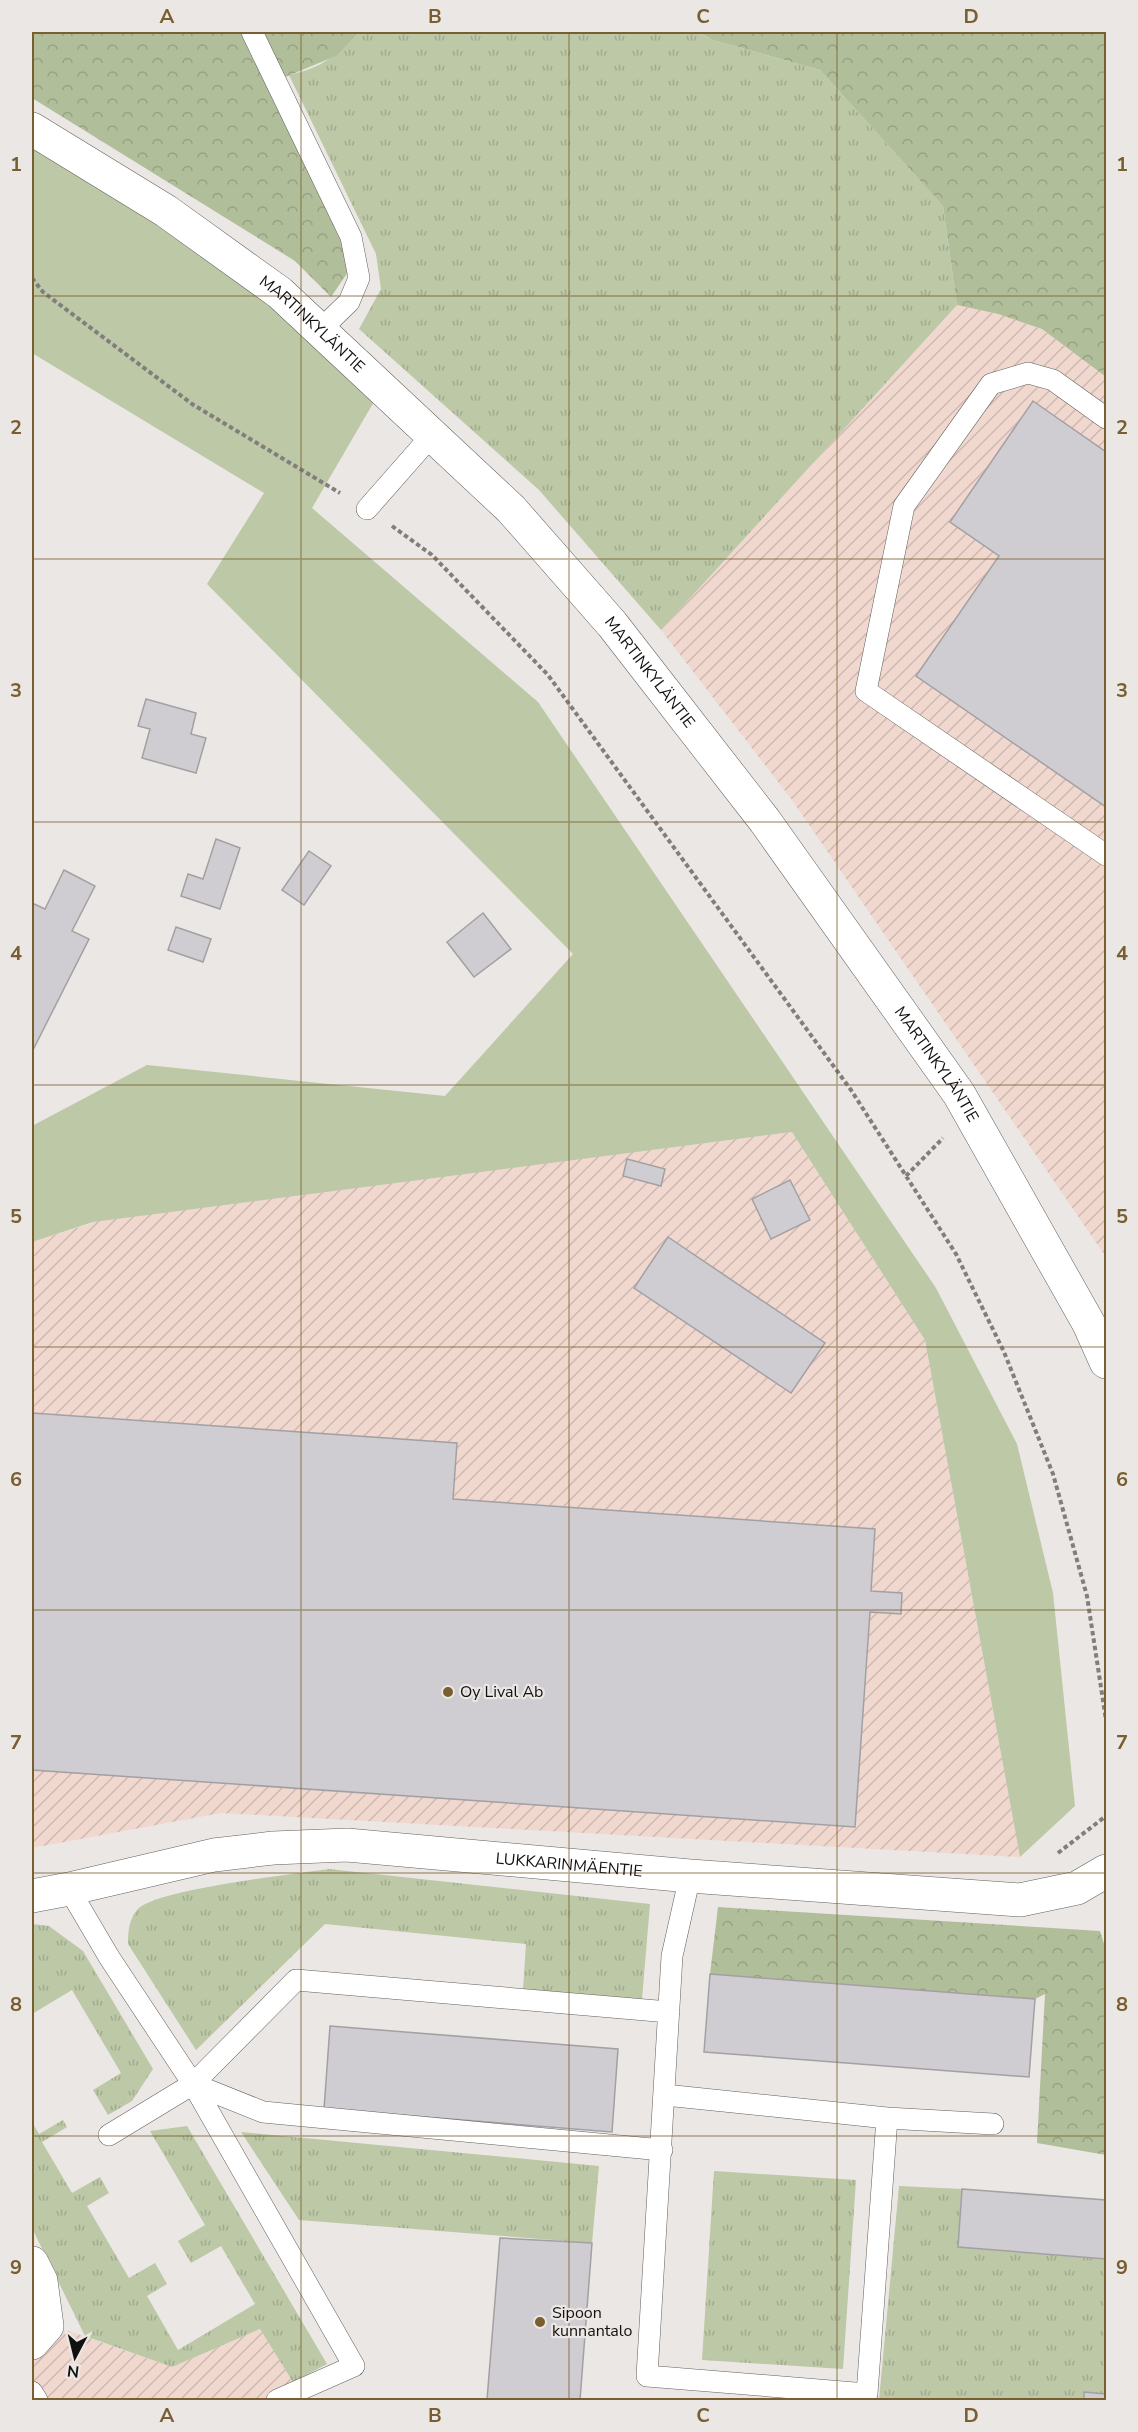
<svg xmlns="http://www.w3.org/2000/svg" width="1138" height="2432" viewBox="0 0 1138 2432" font-family="'Nunito Sans',sans-serif">
<defs>
<pattern id="industrial-furrows" width="10" height="10" patternUnits="userSpaceOnUse" patternTransform="scale(1.5)"><rect width="10" height="10" fill="#f1d8cf"/><path d="M-1 1l2-2M0 10L10 0M9 11l2-2" fill="none" stroke="#ceb8b1"/></pattern>
<pattern id="grass-tufts" width="24" height="20" patternUnits="userSpaceOnUse" patternTransform="scale(1.5)"><rect width="24" height="20" fill="#bcc8a6"/><path d="M3 7l-1-3M5 7V3M7 7l1-3M15 17l-1-3M17 17v-4M19 17l1-3" fill="none" stroke="#a1ab8e"/></pattern>
<pattern id="forest-crowns" width="20" height="18" patternUnits="userSpaceOnUse" patternTransform="scale(1.5)"><rect width="20" height="18" fill="#b1be9a"/><path d="M2 6a3 3 0 1 1 6 0M12 15a3 3 0 1 1 6 0" fill="none" stroke="#97a284"/></pattern>
</defs>
<rect width="100%" height="100%" fill="#ebe7e4"/>
<!-- industrial -->
<path fill="url(#industrial-furrows)" d="M957,305L998,314L1042,329L1106,377V1257L792,800L661,630Z
M792,1132L925,1340L1020,1857L221,1813L32,1848V1242L108,1218Z
M32,2318L172,2367L260,2329L305,2400H32Z"/>
<!-- grass -->
<path fill="url(#grass-tufts)" d="M360,32H697L713,40L820,70L943,206L957,305L661,630L539,490L359,329L381,289L376,254L289,75C322,68 337,55 360,32Z
M329,1869L650,1904L642,1999L523,1989L526,1944L325,1924L196,2050L128,1944C128,1931 129,1920 137,1910C154,1889 297,1874 329,1869Z
M32,1924L49,1926L83,1951L153,2069L132,2101L108,2115L93,2090L121,2073L72,1990L32,2014Z
M63,2120L67,2127L42,2142L72,2193L100,2177L109,2193L87,2206L129,2278L155,2263L167,2284L147,2296L178,2350L255,2304L221,2246L191,2263L178,2241L205,2225L150,2131L187,2126L327,2364L293,2382L260,2329L172,2367L85,2336L32,2228V2122L39,2134Z
M241,2132L599,2166L592,2243L299,2220Z
M714,2171L856,2180L843,2369L702,2360Z
M899,2186L962,2189L958,2247L1106,2259V2394L1085,2392L1084,2400H879Z"/>
<!-- forest -->
<path fill="url(#forest-crowns)" d="M32,32H360L336,56L266,85L341,238L348,272L331,297L295,261L32,98Z
M698,32H1106V377L1042,329L998,314L957,305L943,206L820,70L713,40Z
M718,1907L1100,1931L1106,1950V2155L1037,2143L1045,1994L1035,1999L710,1974Z"/>
<!-- green -->
<path fill="#bcc8a6" d="M32,129L382,388L312,508L538,702L936,1288L1017,1444L1053,1593L1075,1806L1020,1857L925,1340L792,1132L93,1222L32,1242V1126L147,1065L445,1096L573,954L207,584L264,493L32,353Z"/>
<!-- building -->
<path fill="#cfcdd1" stroke="#a3a0a4" stroke-width="1.5" d="M1033,401L1106,452V807L916,676L999,556L950,522Z
M146,699L196,713L191,734L206,738L196,773L142,758L150,729L138,726Z
M216,839L240,848L220,909L181,896L188,874L203,879Z
M309,851L331,866L304,905L282,890Z
M64,870L95,886L72,931L89,939L32,1052V903L45,909Z
M483,913L511,949L474,977L447,942Z
M176,927L211,939L203,962L168,950Z
M627,1159L665,1169L661,1186L623,1176Z
M790,1180L810,1220L771,1239L752,1199Z
M668,1237L825,1343L791,1393L634,1288Z
M32,1413L457,1443L453,1499L875,1529L871,1591L902,1593L901,1614L870,1612L855,1827L32,1770Z
M710,1974L1035,1999L1029,2077L704,2052Z
M330,2026L618,2049L612,2132L324,2109Z
M962,2189L1106,2200V2259L958,2247Z
M500,2238L592,2243L580,2400H487Z
M1084,2392L1106,2394V2400H1084Z"/>
<g fill="none" stroke-linecap="round" stroke-linejoin="round">
<defs>
<path id="service" d="M252,32L351,237L359,278L349,302L320,330
M1106,418L1053,380L1028,373L991,384L904,506L866,691L1106,855
M367,509L432,435
M69,1889L109,1957L193,2084L354,2366L277,2400
M665,2095L887,2118L867,2394L647,2376L672,1956L690,1876
M887,2118L993,2124
M109,2135L193,2084
M662,2150L263,2112L193,2084L296,1980L669,2012
M32,2392L37,2400"/>
<g id="minor">
<path id="s1" d="M32,1896L69,1889L214,1855L273,1848L347,1845L690,1876L1020,1900L1077,1888L1106,1871"/>
<path d="M32,2263L41,2281L47,2326L32,2343"/>
</g>
<g id="tertiary">
<path id="s2" d="M32,129L166,211L280,293L511,509L612,624L765,821L959,1094L1089,1324L1106,1362"/>
</g>
</defs>
<!-- service casing -->
<use href="#service" stroke="#63605d" stroke-width="22"/>
<!-- minor casing -->
<use href="#minor" stroke="#63605d" stroke-width="34"/>
<!-- tertiary casing -->
<use href="#tertiary" stroke="#63605d" stroke-width="34"/>
<!-- path -->
<path stroke="#817e7c" stroke-width="4" stroke-dasharray="4.5 3" stroke-linecap="butt" d="M32,278L43,292L192,404L340,493
M392,526L432,555L548,675L851,1090L956,1254L1004,1352L1053,1474L1087,1596L1106,1720
M906,1176L943,1138
M1058,1853L1106,1816"/>
<!-- service -->
<use href="#service" stroke="#fff" stroke-width="21"/>
<!-- minor -->
<use href="#minor" stroke="#fff" stroke-width="33"/>
<!-- tertiary -->
<use href="#tertiary" stroke="#fff" stroke-width="33"/>
</g>
<!-- grid -->
<path fill="none" stroke="#795e30" stroke-width="1.5" stroke-opacity="0.55" d="M301,32V2400M569,32V2400M837,32V2400M32,296H1106M32,559H1106M32,822H1106M32,1085H1106M32,1347H1106M32,1610H1106M32,1873H1106M32,2136H1106"/>
<!-- markers -->
<g fill="#795e30" stroke="#ebe7e4" stroke-width="2">
<circle cx="448" cy="1692" r="6"/>
<circle cx="540" cy="2322" r="6"/>
</g>
<g text-anchor="middle" dominant-baseline="central" stroke-width="4.5" stroke-linejoin="round" paint-order="stroke">
<!-- street labels -->
<g font-size="16" fill="#131110" stroke="#ebe7e4">
<text stroke="none"><textPath href="#s2" startOffset="342">MARTINKYLÄNTIE</textPath></text>
<text stroke="none"><textPath href="#s2" startOffset="828">MARTINKYLÄNTIE</textPath></text>
<text stroke="none"><textPath href="#s2" startOffset="1314">MARTINKYLÄNTIE</textPath></text>
<text stroke="none"><textPath href="#s1" startOffset="543">LUKKARINMÄENTIE</textPath></text>
</g>
<!-- poi labels -->
<g font-size="16" fill="#131110" stroke="#ebe7e4" text-anchor="start">
<text x="460" y="1692">Oy Lival Ab</text>
<text x="552" y="2313">Sipoon<tspan x="552" dy="18">kunnantalo</tspan></text>
</g>
</g>
<!-- border -->
<rect width="1138" height="2432" fill="none" stroke="#ebe7e4" stroke-width="66"/>
<!-- north arrow -->
<g transform="translate(75 2357) rotate(187)" stroke="#ebe7e4" stroke-width="4.5" paint-order="stroke">
<path d="M0-4.5L10 22L0 15L-10 22Z" fill="#131110"/>
<text y="-9" font-size="16" font-weight="bold" text-anchor="middle" fill="#131110">N</text>
</g>
<rect x="33" y="33" width="1072" height="2366" fill="none" stroke="#795e30" stroke-width="2"/>
<g font-size="20" text-anchor="middle" font-weight="bold" fill="#795e30">
<text x="167" y="23">A</text>
<text x="435" y="23">B</text>
<text x="703" y="23">C</text>
<text x="971" y="23">D</text>
<text x="16" y="171">1</text>
<text x="1122" y="171">1</text>
<text x="16" y="434">2</text>
<text x="1122" y="434">2</text>
<text x="16" y="697">3</text>
<text x="1122" y="697">3</text>
<text x="16" y="960">4</text>
<text x="1122" y="960">4</text>
<text x="16" y="1223">5</text>
<text x="1122" y="1223">5</text>
<text x="16" y="1486">6</text>
<text x="1122" y="1486">6</text>
<text x="16" y="1749">7</text>
<text x="1122" y="1749">7</text>
<text x="16" y="2011">8</text>
<text x="1122" y="2011">8</text>
<text x="16" y="2274">9</text>
<text x="1122" y="2274">9</text>
<text x="167" y="2422">A</text>
<text x="435" y="2422">B</text>
<text x="703" y="2422">C</text>
<text x="971" y="2422">D</text>
</g>
</svg>
